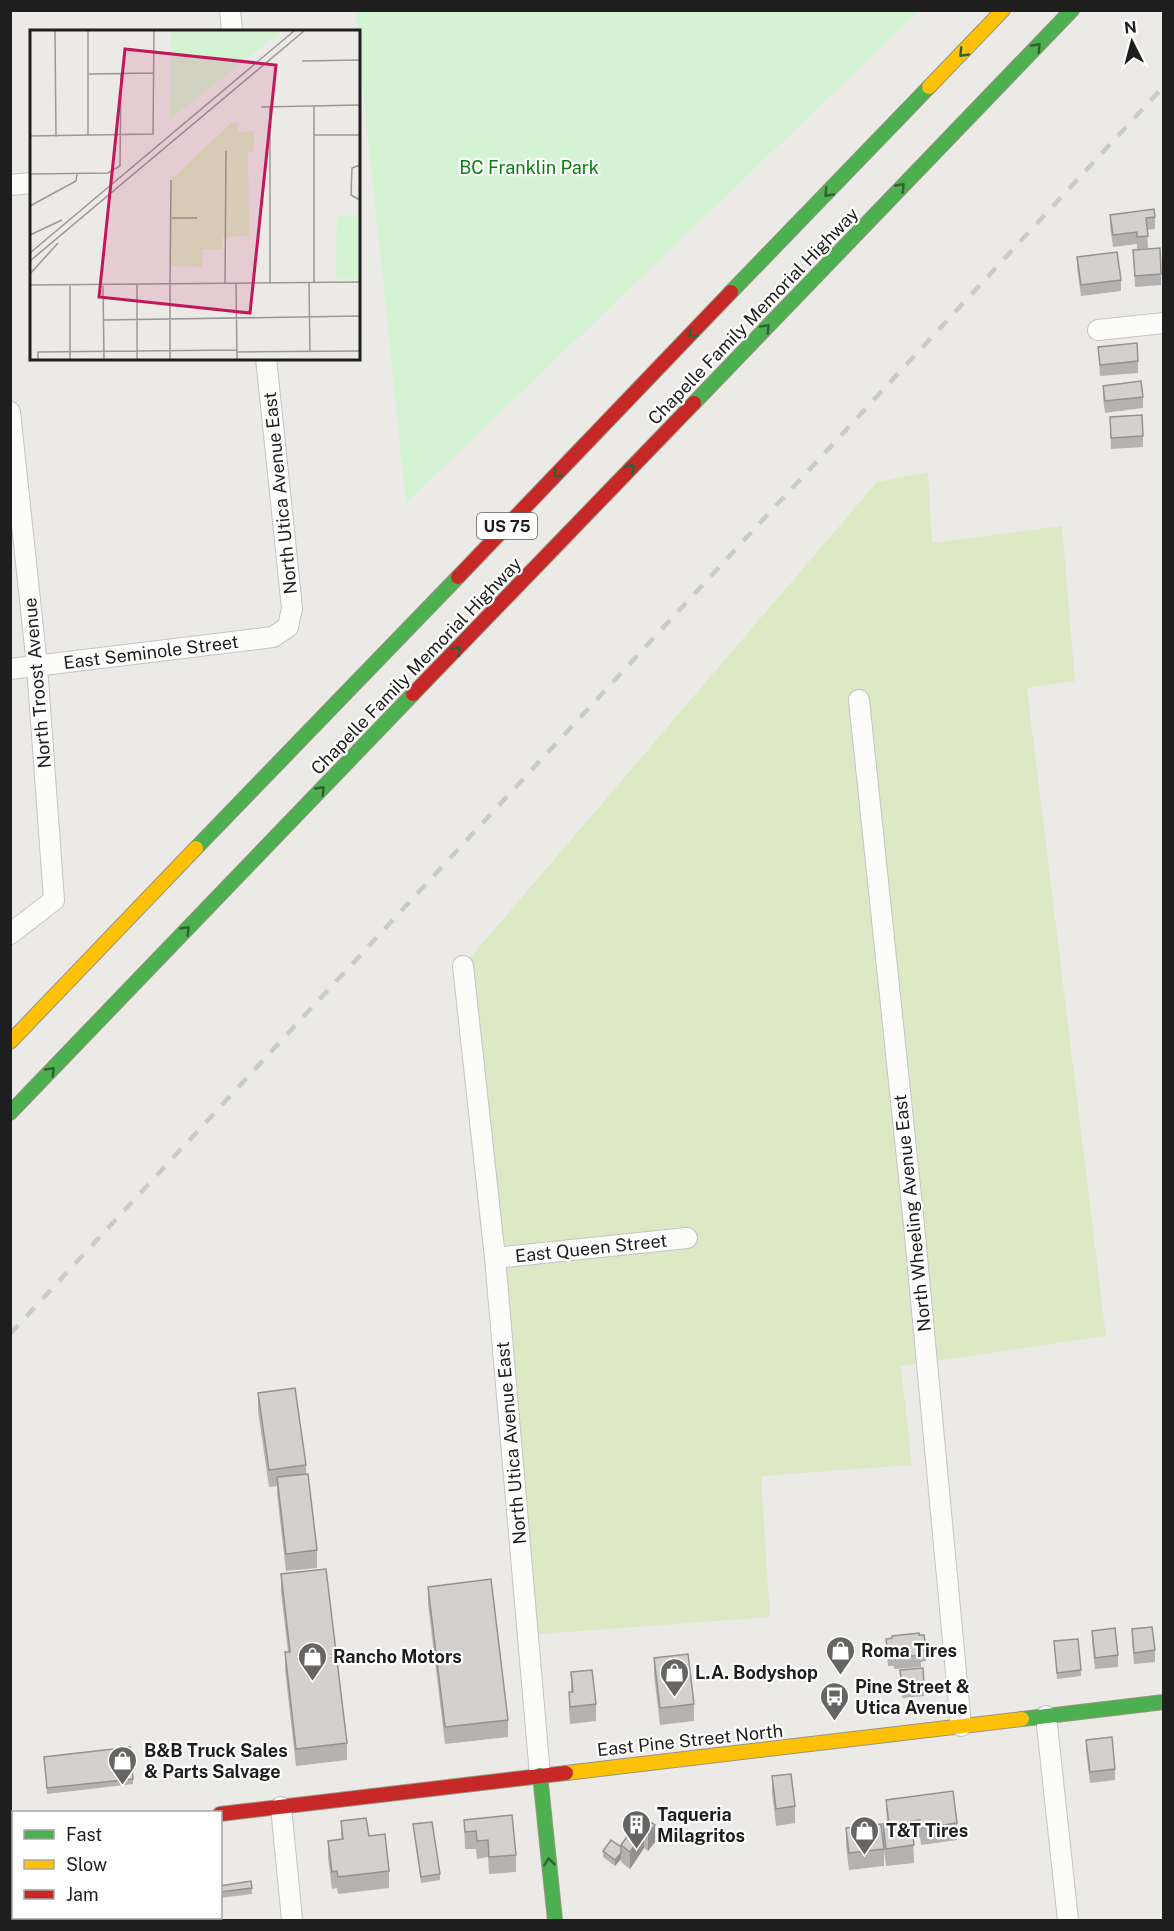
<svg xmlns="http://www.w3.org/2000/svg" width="1174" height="1931" viewBox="0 0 1174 1931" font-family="'Public Sans',sans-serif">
<rect width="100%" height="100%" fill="#eceae7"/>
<!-- grass -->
<path fill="#dbeac5" d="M928,472L932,543L1062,526L1075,681L1027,688L1106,1336L901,1366L912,1465L761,1476L770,1617L527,1635L463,966L877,482Z"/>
<!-- park -->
<path fill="#d4f3d3" d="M355,11V10L919,11L406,503Z"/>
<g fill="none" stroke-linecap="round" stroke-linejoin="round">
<defs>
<path id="street" d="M230,10L232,32
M10,185L32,183
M1098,330L1164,323
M10,412L37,666L54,900L10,934
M10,669L273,637L288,627L292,608L266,358
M859,700L914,1225L961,1726
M463,966L495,1258L540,1775
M495,1258L687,1238
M1046,1716L1068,1920
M281,1807L292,1920
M35,1918V1920"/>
<path id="fast" d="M731,292L929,87
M694,403L1072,10
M196,848L458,577
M10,1113L413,694
M1022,1719L1164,1702
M540,1775L555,1920"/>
<path id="slow" d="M929,87L1003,10
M10,1042L196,848
M566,1773L1022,1719
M10,1839H14"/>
<path id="jam" d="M458,577L731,292
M413,694L694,403
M220,1814L566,1773"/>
</defs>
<!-- street casing -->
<use href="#street" stroke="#c5c4c3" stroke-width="22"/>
<!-- fast casing -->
<use href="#fast" stroke="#96967e" stroke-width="16"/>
<!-- slow casing -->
<use href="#slow" stroke="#96967e" stroke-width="16"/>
<!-- jam casing -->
<use href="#jam" stroke="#96967e" stroke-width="16"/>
<!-- street -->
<use href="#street" stroke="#fcfcfb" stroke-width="20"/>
<!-- fast -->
<use href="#fast" stroke="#4caf50" stroke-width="14"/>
<!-- slow -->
<use href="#slow" stroke="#ffc107" stroke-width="14"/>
<!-- jam -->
<use href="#jam" stroke="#c62828" stroke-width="14"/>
<!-- rail -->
<path stroke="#cacac9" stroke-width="4.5" stroke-dasharray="12 12" stroke-linecap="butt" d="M10,1334L1164,86"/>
</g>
<!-- wall -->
<path fill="#b5b3b1" d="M1110,215L1155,217V229L1147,230L1148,248L1137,249V244L1113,247L1110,226Z
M1133,250L1161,274V285L1135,287Z
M1077,257L1121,280V291L1081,296L1077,268Z
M1098,347L1138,361V373L1100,376Z
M1103,386L1143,397V408L1105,413L1103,397Z
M1110,417L1143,436V447L1111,449Z
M258,1393L306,1465V1474L317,1550V1568L286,1571L277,1494V1486L269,1487L258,1411Z
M281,1574L347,1743V1760L296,1766L285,1670V1652H288L281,1592Z
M428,1587L508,1720V1737L445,1744L428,1604Z
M1132,1629L1155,1650V1662L1134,1664L1132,1641Z
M1092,1631L1118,1655V1667L1095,1669L1092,1642Z
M919,1635L926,1650V1661L921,1662V1667L894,1669V1666H888L886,1639Z
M1054,1641L1081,1670V1676L1057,1679Z
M654,1658L694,1704V1721L660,1725L654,1675Z
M900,1670L924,1684V1696L902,1698Z
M571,1672L596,1704V1721L570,1724L569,1710V1692H571Z
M1086,1740L1115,1769V1780L1090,1783L1086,1751Z
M44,1757L133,1779V1784L47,1794Z
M772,1776L795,1806V1823L776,1826L772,1793Z
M886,1800L957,1823V1840L921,1845L920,1837L913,1838L914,1863L886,1866L883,1842V1824H887Z
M642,1816L655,1842L648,1851L644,1848L630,1869L621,1862V1859L615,1866L603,1857V1851L621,1847V1845Z
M464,1820L516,1855V1872L489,1874L488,1857L477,1859L476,1849H465Z
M341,1821L369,1836L389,1871V1888L338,1894L337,1888L332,1889L328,1858V1841L341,1839Z
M413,1824L440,1874V1880L421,1883Z
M846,1828L884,1849V1866L849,1870L846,1846Z
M220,1886L252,1888V1894L220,1898Z"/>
<!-- shaded-wall -->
<path fill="#949290" d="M655,1825V1842L648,1851V1834Z
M644,1831V1848L630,1869V1852Z
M621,1853V1859L615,1866V1860Z"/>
<!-- building -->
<path fill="#d3d0ce" stroke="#949290" stroke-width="1.5" d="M1154,209L1155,217L1146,218L1148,236L1137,237V232L1113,235L1110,215Z
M1160,248L1161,274L1135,276L1133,250Z
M1117,252L1121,280L1081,285L1077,257Z
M1137,343L1138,361L1100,365L1098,347Z
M1141,381L1143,397L1105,401L1103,386Z
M1142,415L1143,436L1111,438L1110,417Z
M295,1388L306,1465L269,1470L258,1393Z
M308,1474L317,1550L286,1554L277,1477Z
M326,1569L347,1743L296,1749L285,1652H290L281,1574Z
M491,1579L508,1720L445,1727L428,1587Z
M1152,1627L1155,1650L1134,1653L1132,1629Z
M1115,1628L1118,1655L1095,1658L1092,1631Z
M919,1633V1635H924L926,1650H921V1655L894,1658V1654L888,1655L886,1639L892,1638V1636Z
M1078,1639L1081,1670L1057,1673L1054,1641Z
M688,1654L694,1704L660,1708L654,1658Z
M923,1668L924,1684L902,1686L900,1670Z
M592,1670L596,1704L570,1707L569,1692H573L571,1672Z
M1112,1737L1115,1769L1090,1772L1086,1740Z
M130,1747L133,1779L47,1788L44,1757Z
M791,1774L795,1806L776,1809L772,1776Z
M953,1791L957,1823L921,1828L920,1820L911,1821L914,1845L886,1849L883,1824H889L886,1800Z
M512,1815L516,1855L489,1857L488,1840L477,1841L476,1831L465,1832L464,1820Z
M642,1816L655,1825L648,1834L644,1831L630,1852L621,1845Z
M366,1818L369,1836L385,1834L389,1871L338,1877L337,1871L332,1872L328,1841L343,1839L341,1821Z
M432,1822L440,1874L421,1877L413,1824Z
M881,1824L884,1849L849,1853L846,1828Z
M611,1840L621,1847V1853L615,1860L603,1851Z
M251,1881L252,1888L220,1892V1886Z"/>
<!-- one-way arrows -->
<defs><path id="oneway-chevron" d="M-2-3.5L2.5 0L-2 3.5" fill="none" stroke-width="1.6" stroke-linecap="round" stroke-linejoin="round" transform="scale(1.5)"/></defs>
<g stroke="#335f34">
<use href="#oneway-chevron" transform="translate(1037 47) rotate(-46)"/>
<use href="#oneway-chevron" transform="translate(963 53) rotate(134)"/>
<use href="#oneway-chevron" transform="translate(901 187) rotate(-46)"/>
<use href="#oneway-chevron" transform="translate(828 193) rotate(134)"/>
<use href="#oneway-chevron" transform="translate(766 328) rotate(-46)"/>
<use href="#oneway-chevron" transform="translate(692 334) rotate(134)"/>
<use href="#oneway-chevron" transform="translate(631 468) rotate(-46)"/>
<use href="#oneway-chevron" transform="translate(557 474) rotate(134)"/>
<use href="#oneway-chevron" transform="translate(457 650) rotate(-46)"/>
<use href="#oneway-chevron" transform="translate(321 790) rotate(-46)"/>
<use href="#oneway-chevron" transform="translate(186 930) rotate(-46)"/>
<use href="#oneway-chevron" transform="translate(51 1071) rotate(-46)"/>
<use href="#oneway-chevron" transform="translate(549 1862) rotate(-96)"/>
</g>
<!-- icons -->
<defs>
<symbol id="shop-pin" viewBox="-11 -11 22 30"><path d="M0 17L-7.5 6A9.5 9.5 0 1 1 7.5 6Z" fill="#666564" stroke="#fff"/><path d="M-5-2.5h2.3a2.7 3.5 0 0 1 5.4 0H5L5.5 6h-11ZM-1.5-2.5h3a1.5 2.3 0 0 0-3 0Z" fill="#fff"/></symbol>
<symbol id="bus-pin" viewBox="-11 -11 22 30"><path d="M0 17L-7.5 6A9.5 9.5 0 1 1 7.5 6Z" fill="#666564" stroke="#fff"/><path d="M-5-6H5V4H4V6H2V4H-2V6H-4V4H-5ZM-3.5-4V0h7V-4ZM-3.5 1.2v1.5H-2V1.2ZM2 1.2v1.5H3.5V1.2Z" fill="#fff"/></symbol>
<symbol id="building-pin" viewBox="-11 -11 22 30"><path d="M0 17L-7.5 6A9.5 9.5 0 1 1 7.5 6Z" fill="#666564" stroke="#fff"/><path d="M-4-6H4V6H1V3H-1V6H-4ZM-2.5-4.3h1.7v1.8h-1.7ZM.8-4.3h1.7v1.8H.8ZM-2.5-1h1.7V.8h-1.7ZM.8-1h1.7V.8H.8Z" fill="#fff"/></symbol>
</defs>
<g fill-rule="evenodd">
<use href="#shop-pin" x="824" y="1634" width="33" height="45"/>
<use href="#shop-pin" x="296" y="1640" width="33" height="45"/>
<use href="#shop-pin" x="658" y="1656" width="33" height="45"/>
<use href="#bus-pin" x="818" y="1680" width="33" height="45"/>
<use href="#shop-pin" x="106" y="1744" width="33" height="45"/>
<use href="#building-pin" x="620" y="1808" width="33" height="45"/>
<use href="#shop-pin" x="848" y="1814" width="33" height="45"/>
</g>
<g text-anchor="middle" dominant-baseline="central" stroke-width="4.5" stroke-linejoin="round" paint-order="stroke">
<!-- shield labels -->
<rect fill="#fff" stroke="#626262" stroke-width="1.5" x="477" y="513" width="60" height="26" rx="4.5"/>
<g font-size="16" font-weight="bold" fill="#1e1e1e">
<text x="507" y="526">US 75</text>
</g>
<!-- park labels -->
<g font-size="18" fill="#0a7f0d" stroke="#fff">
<text x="529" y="167">BC Franklin Park</text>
</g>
<!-- street labels -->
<g font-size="18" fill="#1e1e1e" stroke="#fff">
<text transform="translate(753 316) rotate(-46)">Chapelle Family Memorial Highway</text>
<text transform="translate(280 493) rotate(-96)">North Utica Avenue East</text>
<text transform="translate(151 652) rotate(-7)">East Seminole Street</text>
<text transform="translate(416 666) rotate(-46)">Chapelle Family Memorial Highway</text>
<text transform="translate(37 683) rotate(-95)">North Troost Avenue</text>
<text transform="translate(912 1213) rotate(-96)">North Wheeling Avenue East</text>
<text transform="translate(591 1248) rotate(-6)">East Queen Street</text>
<text transform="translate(511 1443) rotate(-95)">North Utica Avenue East</text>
<text transform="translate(690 1740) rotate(-6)">East Pine Street North</text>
</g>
<!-- poi labels -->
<g font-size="18" font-weight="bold" fill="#1e1e1e" stroke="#fff" text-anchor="start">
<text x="861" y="1650">Roma Tires</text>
<text x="333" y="1656">Rancho Motors</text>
<text x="695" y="1672">L.A. Bodyshop</text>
<text x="855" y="1686">Pine Street &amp;<tspan x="855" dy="21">Utica Avenue</tspan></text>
<text x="144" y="1750">B&amp;B Truck Sales<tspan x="144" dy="21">&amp; Parts Salvage</tspan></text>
<text x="657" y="1814">Taqueria<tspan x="657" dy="21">Milagritos</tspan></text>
<text x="886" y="1830">T&amp;T Tires</text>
</g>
</g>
<!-- overview -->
<g transform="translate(30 30)">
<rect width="330" height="330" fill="#eceae7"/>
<path d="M208,92V102L224,101V121L218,122L219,206L193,207L192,220L173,219L172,237L141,236V150L201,93Z" fill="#dbeac5"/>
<path d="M141,1H252L140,89ZM307,185L330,186V249H306Z" fill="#d4f3d3"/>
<path fill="none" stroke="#9a9897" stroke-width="1.5" d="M25,1L26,107M58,1V105M272,31L330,30M59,44L124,43M231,77L330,75M284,105H330M0,106L123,104L124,1M330,135L322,138L321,165L330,170M0,144L78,143L90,136L91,43M0,176L46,151L47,144M142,188H167M0,205L32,190M0,223L264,1M0,231L274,1M0,244L28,213M240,253V76M279,253L280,322M284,253V76M195,254L196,121M206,254L207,329M0,255L330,252M107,255V329M140,255L141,150M140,255V329M40,256V329M73,256L74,329M74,290L330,286M207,322L330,321M8,329V322L207,320"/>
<path fill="#c2185b" fill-opacity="0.15" stroke="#c2185b" stroke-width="3" d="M95,19L246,35L220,283L69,267Z"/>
<rect width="330" height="330" fill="none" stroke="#1e1e1e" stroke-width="3"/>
</g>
<!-- border -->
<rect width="1174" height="1931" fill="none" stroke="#1e1e1e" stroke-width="24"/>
<!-- legend -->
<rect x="12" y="1811" width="210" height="108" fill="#ffffff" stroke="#a5a5a5" stroke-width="1.5"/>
<rect x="24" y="1830" width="30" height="9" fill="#4caf50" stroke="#a5a5a5" stroke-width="1.5"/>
<text x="66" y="1841" font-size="18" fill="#1e1e1e">Fast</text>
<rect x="24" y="1860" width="30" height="9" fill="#ffc107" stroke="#a5a5a5" stroke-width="1.5"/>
<text x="66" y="1871" font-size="18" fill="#1e1e1e">Slow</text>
<rect x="24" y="1890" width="30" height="9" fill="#c62828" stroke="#a5a5a5" stroke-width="1.5"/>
<text x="66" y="1901" font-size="18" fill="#1e1e1e">Jam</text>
<!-- north arrow -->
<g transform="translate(1132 42) rotate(354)" stroke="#ffffff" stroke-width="4.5" paint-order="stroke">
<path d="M0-4.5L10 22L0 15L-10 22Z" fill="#1e1e1e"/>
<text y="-9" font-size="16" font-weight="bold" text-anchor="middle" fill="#1e1e1e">N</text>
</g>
</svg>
